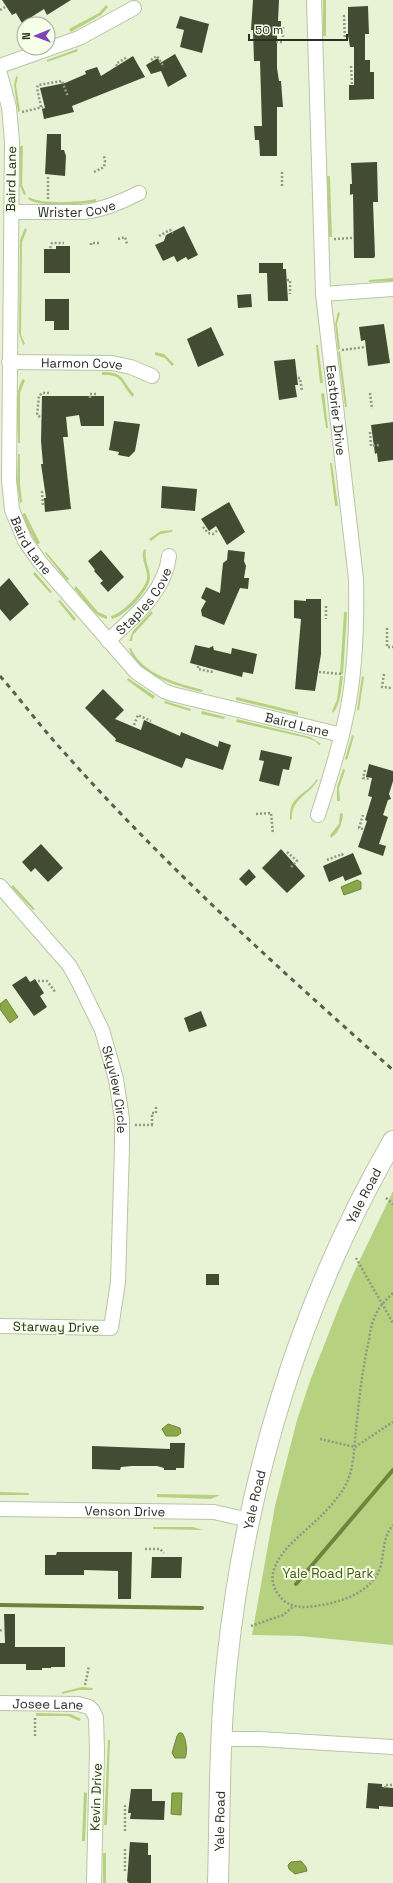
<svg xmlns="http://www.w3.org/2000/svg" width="393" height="1883" viewBox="0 0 393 1883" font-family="'Space Grotesk',sans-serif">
<rect width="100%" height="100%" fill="#e8f3d6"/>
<!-- green -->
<path fill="#b6d180" d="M323,0H326V36H323Z
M106,5L108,7L101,15L71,32L69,29L99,13Z
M77,49L78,51L47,62V60Z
M16,76L18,77L16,85L20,111L18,112L14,85Z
M20,146H23L22,185L26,194L24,195L20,186Z
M327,176H330L332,237H329Z
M29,197C42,205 81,202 96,199V202C81,204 40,208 28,199Z
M25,228L27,230L22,242L21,335L25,344L23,345L19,333L20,240Z
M393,278V281L369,282V280Z
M338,312L340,313L337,324L340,349L338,350L335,324Z
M316,345H318L323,383H320Z
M340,351L347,407H345L338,352Z
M155,352L164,354L174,364L172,366L165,358L155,355Z
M102,372C125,372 121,380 134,394L133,397C120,385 125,374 102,375Z
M23,379L25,380L20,393V443H18C18,427 13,391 23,379Z
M324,393L328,428H326L321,394Z
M18,454H20V483L22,502L20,503L17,484Z
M330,463H332L338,506H335Z
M25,513L40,543L37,545L28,529L22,514Z
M173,530L172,532L160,534L151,541L149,539L161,531Z
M144,549L146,550C144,561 150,568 150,578C149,591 124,617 112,619L111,616C122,614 145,590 147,579C148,568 140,560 144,549Z
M46,552L69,579L67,581L45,553Z
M35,572L52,592L50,593L33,574Z
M76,586L98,612L107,616V619C93,616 82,598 74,588Z
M60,600L76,619L74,621L58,601Z
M151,611L153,613L133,635L132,641H129L133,631Z
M344,612H347L343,674H340Z
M129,648H131C141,674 179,684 203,690L202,692C179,687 136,675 129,648Z
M340,676H343C341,688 341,704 333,713L332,711L337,700Z
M362,676L364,677L359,710H357Z
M128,678L155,696L153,699L127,680Z
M236,697L298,712V715L236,700Z
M165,701L191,709L190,711L164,703Z
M202,711L225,717L224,719L201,714Z
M237,719L310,737L321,744L319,745L315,741L307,738L236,722Z
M352,735L354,736L347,760L345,759Z
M343,769L345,770L339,788L340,801H337V787Z
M317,779L318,780C309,795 291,799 292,819L290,820C288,795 306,796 317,779Z
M340,813L343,814C342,824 339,832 331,838L330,835L339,824Z
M13,885L35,909L33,910L11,887Z
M393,1191V1645L300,1636L252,1635L275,1506L297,1420L310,1381L339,1307L355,1270Z
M0,1492L29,1493V1495H0Z
M157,1494L220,1495L211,1499L157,1497Z
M153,1527H193L203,1530L153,1529Z
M82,1687L93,1688L92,1690H79L62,1694V1692Z
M36,1713L71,1714L81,1719L79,1721L68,1716H36Z
M108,1740H110L107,1825H104Z
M84,1792L87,1793L85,1841H82Z
M103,1853H106V1883H103Z"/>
<!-- water -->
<path fill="#8ba848" stroke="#6e843d" d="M357,880L361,882V889L344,895L341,887Z
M6,999L18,1017L10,1023L0,1009V1004Z
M168,1424L180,1428L181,1433L177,1436H166L162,1429Z
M179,1733H182C186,1737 188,1753 185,1758H175L172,1753L177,1736Z
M172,1793H182L181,1815L171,1814Z
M301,1861L306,1867L307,1871L295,1874L289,1869L288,1865L291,1862Z"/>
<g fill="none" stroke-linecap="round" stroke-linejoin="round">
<!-- stream -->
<path stroke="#6e843d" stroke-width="4" d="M296,1584L393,1470
M0,1605L202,1608"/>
</g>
<!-- building -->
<path fill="#434b33" d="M2,0H71L47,15L44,9L22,23L16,13L12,15Z
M253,0H279L278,21H281V35H277V68L279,81H281L283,107H277V156H260L259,140H255L254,126H262L260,61H254L253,30H251Z
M368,6L369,34H365V60H370V72H374V99L349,100V85H354V47H350L348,35V7Z
M180,16L209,24L202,53L180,47L184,30L176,28Z
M175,54L187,76L168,87L161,71L151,74L146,65L158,58L160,63Z
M133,56L145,77L72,106L74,112L44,119L42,109L45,108L40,88L65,83L86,74L85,71L97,67L101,76Z
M47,134H61V150H64L66,156L65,176L45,174Z
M377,162L378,202H373L375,256L374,258H354L353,194L350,195V184H352L351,163Z
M184,226L198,255L188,260L186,257L177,262L174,256L163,261L155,245L164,241L166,235Z
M56,246H70V273H44V249H56Z
M259,263H283V269H286L288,301H268L267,273H259Z
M251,294L252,307L238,308L237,295Z
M45,299H69V330H54V321H45Z
M384,324L390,363L368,366L365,340L361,341L359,327Z
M211,327L224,355L198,367L187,339Z
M295,359L298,385H295L297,397L279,400L274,361Z
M42,396H104V426H81L79,415L66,417L68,437H63L71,509L45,512L44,498H46L41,464H43L41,441Z
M114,421L140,424L135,451L129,457L118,455L119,452L109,450Z
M393,422V460L378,462L377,453L375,454L371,425Z
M162,486L197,489L195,511L161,508Z
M229,502L245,532L227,545L216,526L209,531L201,519Z
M101,550L124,577L108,592L100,583L103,581L94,571L95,570L88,561Z
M228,550L245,552L244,561L246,566L244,578H249L248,589L240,588L224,625L202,616L201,610L206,601L201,598L206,587L220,593L223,563L227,560Z
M9,578L29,604L10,621L0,609V587Z
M306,599H321V654L315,691L295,689L301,619L294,618V600L306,601Z
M195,645L209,648L213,646L214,650L231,654L232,648L257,654L253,674L243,672L242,677L190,663Z
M103,689L124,710L115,719L141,730L144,720L180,736L181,732L218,747L219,741L231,745L223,770L186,758L182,768L115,741L116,739L85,708Z
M261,750L292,757L289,770L283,769L279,786L259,781L264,761L259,760Z
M369,764L393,771V781L389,794L391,799L388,800L383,815L388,817L379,844L386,846L383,856L358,847L367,821L365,820L372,797L368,796L372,778L366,777Z
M41,844L63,868L48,882L35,868L31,872L22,862Z
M281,849L305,876L287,893L262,868Z
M353,853L362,874L345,881L343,876L329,882L323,866Z
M249,869L256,877L246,886L239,879Z
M26,976L30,982L35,979L44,993L40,996L47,1007L34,1016L12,985Z
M201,1011L207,1026L189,1032L184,1018Z
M206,1274H219V1285H206Z
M170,1443H185L184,1468H176V1470H164V1468L157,1466H132L121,1467L120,1470L92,1469V1446L170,1449Z
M57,1552H132L131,1599H118V1571L84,1570V1575H45V1555H56Z
M152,1557H182L181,1578H151Z
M4,1614H15V1647H65V1667H51V1668H42V1670H26V1664H0V1643H5Z
M368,1783L382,1784V1787L393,1788V1807L379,1806V1809L366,1808Z
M131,1789H152V1801H165L164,1820L130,1819L131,1813H128Z
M130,1842L148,1843V1855H151V1883H129L127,1881Z"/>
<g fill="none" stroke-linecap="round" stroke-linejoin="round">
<defs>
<g id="minor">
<path id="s1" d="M314,0L323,294L356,579C357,624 356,668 347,712C340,747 329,781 318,815"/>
<path d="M0,66L79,38L134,8"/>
<path id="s2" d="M0,74L9,107L12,141L9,480L12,510L25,541L40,562L136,672L164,691L172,694L342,735"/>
<path id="s3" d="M11,212H83C103,210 121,202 139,193"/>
<path d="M323,294L393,289"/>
<path id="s4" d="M9,362L112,363L131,367L152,376"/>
<path id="s5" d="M108,641C133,617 165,593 169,556"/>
<path id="s6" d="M0,886L69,965L77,979L102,1030L116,1079L122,1119V1147L118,1282L111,1328L0,1326"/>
<path id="s7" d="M0,1509L214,1512L249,1520"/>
<path id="s8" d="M0,1703L78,1704L89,1707L93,1711L96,1718L97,1750L94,1883"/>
<path d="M222,1739H259L393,1747"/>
</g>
<g id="secondary">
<path id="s9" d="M218,1883C220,1810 219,1735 227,1662C246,1480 301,1300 393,1141"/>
</g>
</defs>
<!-- minor casing -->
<use href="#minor" stroke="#bac4a8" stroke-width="16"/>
<!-- secondary casing -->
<use href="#secondary" stroke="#bac4a8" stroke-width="22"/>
<!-- path -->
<path stroke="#909883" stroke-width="2.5" stroke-dasharray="2 2" stroke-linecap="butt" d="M0,10L5,7
M345,41L344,16H347
M276,42H283V27
M151,60L157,56L164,67
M117,66L116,64L127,57
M351,66L352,84
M41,107L37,88L38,85L62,81L68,97
M22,112L43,107
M94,172L104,167L105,161L104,156
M282,172V188
M48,199V175
M159,236L170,230L173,233
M118,239L125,237L127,244
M334,239L352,238
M91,245V243H100
M50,248L52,243H64
M287,280H290V294
M342,350L366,347
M298,378H300L302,391
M370,393L372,409
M90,398V394H98
M40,417L37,415L39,396L42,393H50
M370,432L371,446L379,445
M43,505L42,492L44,491
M203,527L208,533L213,534L218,530
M326,606V619
M387,628V647H393
M198,666V669L213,672
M319,672L341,674
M384,674L382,687L391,688
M134,725L138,715L151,721
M365,770L363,778L370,779
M256,814L271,813L273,834
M363,829L359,828L363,815
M287,852L297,861L291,867
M327,860L342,854L343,856
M38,981H47L56,993
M135,1125H154
M152,1125V1113H156V1106
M386,1198L393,1204
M356,1258L393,1323
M393,1293C386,1300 380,1305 376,1314C372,1322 370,1331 369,1340C362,1370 359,1400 356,1430C354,1448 354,1471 345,1486C339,1497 329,1508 320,1517C302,1535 257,1565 278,1594C286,1605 294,1607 306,1607C333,1605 373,1595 381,1565C384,1551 383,1537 393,1525
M320,1439L355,1447L393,1422
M145,1549H160L164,1553
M251,1626L283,1615L294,1606
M0,1631L3,1628
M85,1685L89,1666
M35,1736V1717
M385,1788V1785H393
M125,1831V1806L127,1805
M125,1871V1849"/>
<!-- minor -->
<use href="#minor" stroke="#fff" stroke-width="14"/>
<!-- secondary -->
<use href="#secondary" stroke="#fff" stroke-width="20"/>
<!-- rail -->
<path stroke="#595e4f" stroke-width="3" stroke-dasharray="5 5" stroke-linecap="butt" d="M0,676C21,700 40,726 62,750C164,865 278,968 393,1070"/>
</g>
<g text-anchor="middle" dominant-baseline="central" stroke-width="4" stroke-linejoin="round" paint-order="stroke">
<!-- street labels -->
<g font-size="13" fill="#2b2f24" stroke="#f6ffe8">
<text transform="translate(11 179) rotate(-89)">Baird Lane</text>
<text stroke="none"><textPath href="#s3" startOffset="66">Wrister Cove</textPath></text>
<text stroke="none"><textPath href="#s4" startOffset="73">Harmon Cove</textPath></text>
<text stroke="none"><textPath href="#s1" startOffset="411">Eastbrier Drive</textPath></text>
<text stroke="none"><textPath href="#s2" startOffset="478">Baird Lane</textPath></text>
<text stroke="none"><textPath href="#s5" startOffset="54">Staples Cove</textPath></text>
<text stroke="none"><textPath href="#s2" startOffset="814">Baird Lane</textPath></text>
<text stroke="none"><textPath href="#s6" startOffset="239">Skyview Circle</textPath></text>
<text stroke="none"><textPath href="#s9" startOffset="710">Yale Road</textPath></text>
<text transform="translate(56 1327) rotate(1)">Starway Drive</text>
<text stroke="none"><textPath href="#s9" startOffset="386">Yale Road</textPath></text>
<text stroke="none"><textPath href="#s7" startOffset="125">Venson Drive</textPath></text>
<text stroke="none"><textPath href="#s8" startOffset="48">Josee Lane</textPath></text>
<text transform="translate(96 1797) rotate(-88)">Kevin Drive</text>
<text stroke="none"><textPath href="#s9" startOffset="62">Yale Road</textPath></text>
</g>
<!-- park labels -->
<g font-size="13" fill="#475916" stroke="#f6ffe8">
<text x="328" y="1573">Yale Road Park</text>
</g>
</g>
<!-- north arrow -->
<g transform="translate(36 36) rotate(269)"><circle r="19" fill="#f6ffe8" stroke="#a5ac9a"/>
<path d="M0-3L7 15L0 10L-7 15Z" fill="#7f44ba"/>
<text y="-6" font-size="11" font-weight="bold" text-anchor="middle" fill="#2b2f24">N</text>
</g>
<!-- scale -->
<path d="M249 34v6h98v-6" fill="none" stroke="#2b2f24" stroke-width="2"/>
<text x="255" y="34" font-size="12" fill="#2b2f24" stroke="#f6ffe8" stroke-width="3" paint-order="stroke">50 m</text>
</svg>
